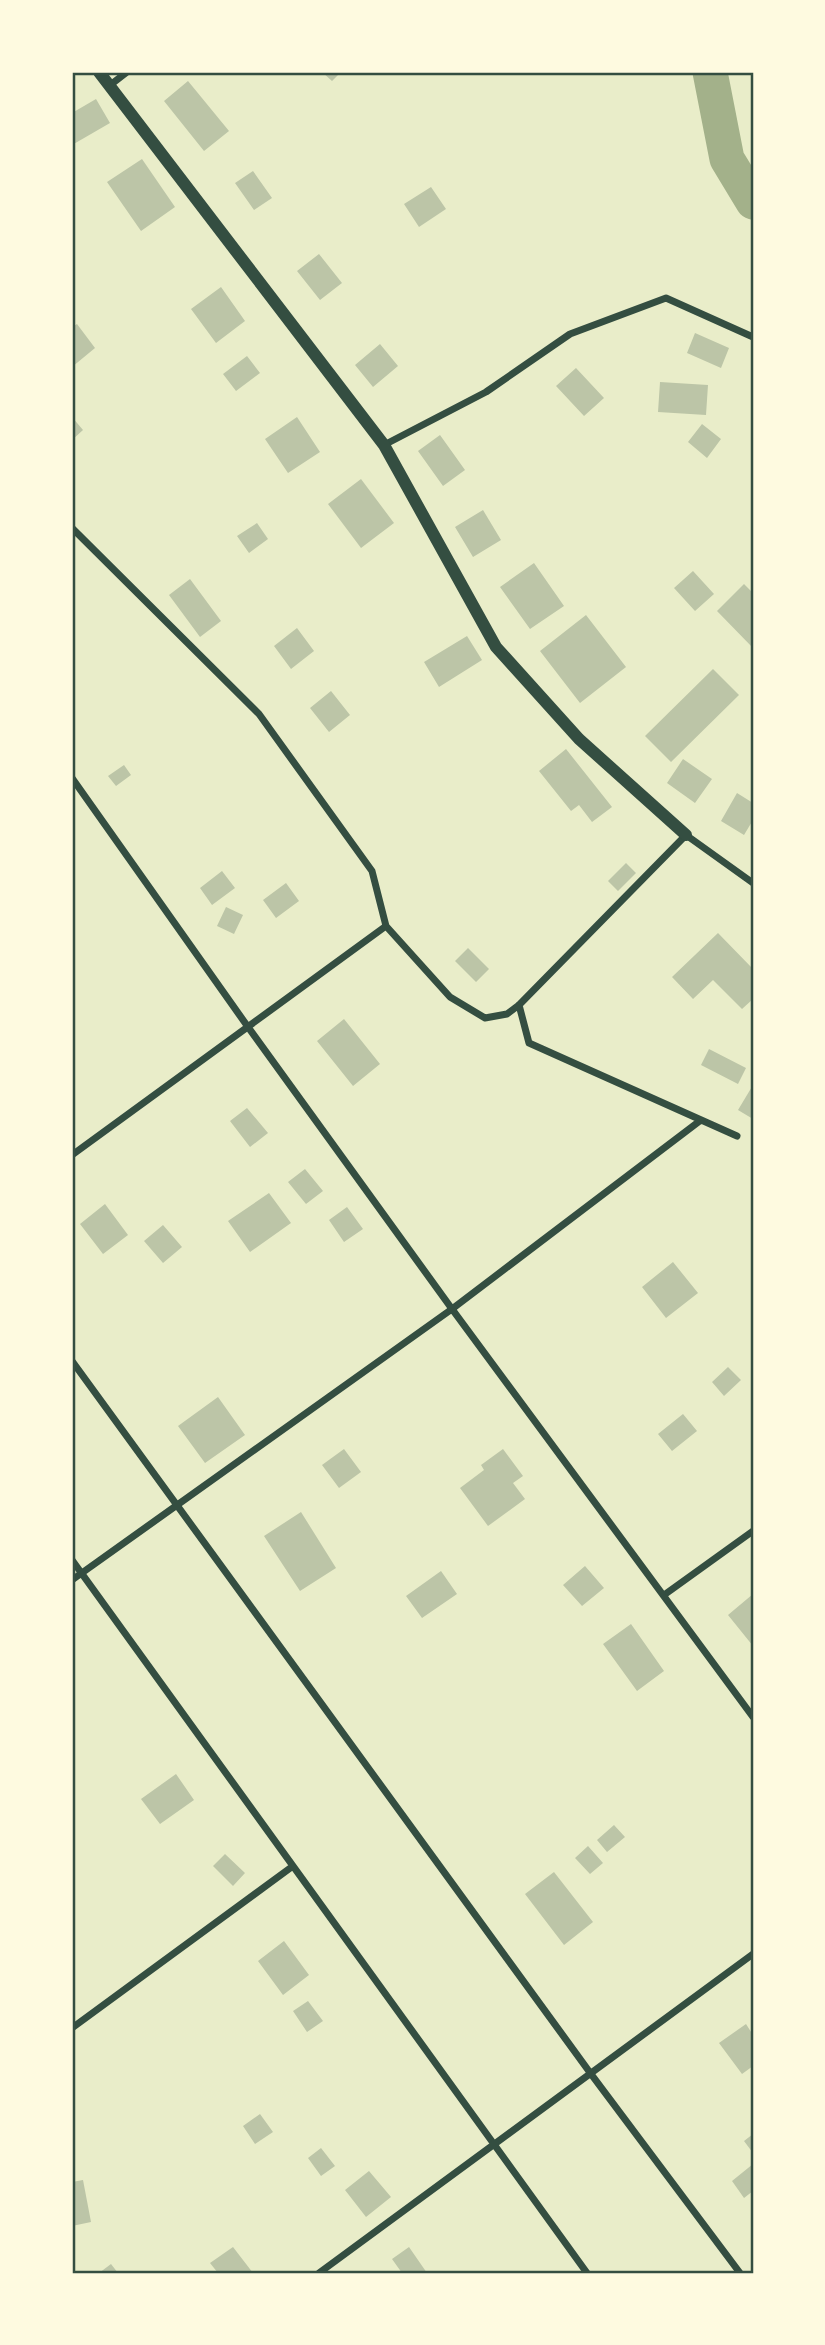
<svg xmlns="http://www.w3.org/2000/svg" width="825" height="2345" viewBox="0 0 825 2345" font-family="Ubuntu,sans-serif">
<rect width="100%" height="100%" fill="#e9edc9"/>
<g fill="none" stroke-linecap="round" stroke-linejoin="round">
<!-- river -->
<path stroke="#a3b18a" stroke-width="35" d="M710,72L727,159L753,202"/>
</g>
<!-- building -->
<path fill="#bcc5a7" d="M322,72H341L332,81Z
M188,81L229,131L204,151L164,101Z
M96,99L110,123L72,145V113Z
M142,159L175,207L141,231L107,182Z
M253,171L272,198L254,210L235,183Z
M431,187L446,209L419,227L404,204Z
M319,254L342,283L320,300L297,271Z
M221,287L245,321L216,343L191,309Z
M77,324L95,348L72,367V327Z
M695,333L729,348L721,368L687,353Z
M380,344L398,366L373,387L355,365Z
M247,356L260,373L236,391L223,374Z
M576,368L604,398L584,416L556,386Z
M660,382L708,385L706,415L658,412Z
M72,417L83,430L72,440Z
M297,417L320,452L288,473L265,439Z
M702,424L721,439L707,458L688,442Z
M440,435L465,470L443,486L418,451Z
M361,479L394,523L361,548L328,504Z
M483,510L501,540L473,557L455,527Z
M257,523L268,539L249,553L237,536Z
M534,563L564,606L530,629L500,587Z
M693,571L714,594L695,611L674,588Z
M190,579L221,621L200,637L169,595Z
M744,584L753,593V648L717,611Z
M586,615L626,667L580,703L540,651Z
M297,628L314,651L291,669L274,646Z
M467,636L482,660L439,687L424,662Z
M713,669L739,695L671,762L645,736Z
M331,691L350,715L329,732L310,708Z
M566,749L612,807L592,822L579,805L571,811L539,771Z
M683,759L712,779L695,803L667,783Z
M124,765L131,775L116,786L108,776Z
M737,793L753,803V820L744,835L721,821Z
M626,863L636,873L618,891L608,881Z
M222,871L235,888L212,905L200,888Z
M286,883L299,901L276,918L263,900Z
M226,907L243,915L234,934L217,926Z
M718,933L753,969V999L742,1009L713,980L693,999L672,977Z
M468,948L489,969L476,982L455,961Z
M344,1019L380,1064L353,1086L317,1041Z
M709,1049L746,1068L738,1084L701,1065Z
M753,1085V1119L738,1110Z
M247,1108L268,1133L250,1147L230,1121Z
M305,1169L323,1191L306,1204L288,1182Z
M269,1193L291,1223L250,1252L228,1221Z
M105,1204L128,1235L103,1254L80,1224Z
M347,1207L363,1229L344,1242L329,1220Z
M163,1225L182,1247L163,1263L144,1241Z
M673,1262L698,1293L666,1318L642,1287Z
M728,1367L741,1380L724,1396L712,1382Z
M218,1397L245,1435L205,1463L178,1426Z
M683,1414L697,1431L672,1451L658,1434Z
M344,1449L361,1472L339,1488L322,1465Z
M503,1449L523,1476L513,1483L525,1499L488,1526L460,1488L484,1470L481,1465Z
M301,1512L336,1568L300,1591L264,1536Z
M585,1566L604,1588L582,1606L563,1585Z
M441,1571L457,1594L422,1618L406,1596Z
M753,1594V1646L728,1615Z
M631,1624L664,1671L637,1691L603,1644Z
M176,1774L194,1800L160,1824L141,1799Z
M614,1825L625,1837L607,1852L597,1840Z
M588,1846L603,1863L590,1874L575,1858Z
M225,1854L245,1873L233,1886L213,1866Z
M554,1872L593,1922L564,1945L525,1894Z
M284,1941L309,1975L283,1995L258,1961Z
M308,2001L323,2021L307,2032L293,2011Z
M746,2024L753,2035V2066L742,2074L719,2043Z
M260,2114L273,2132L255,2144L243,2126Z
M753,2134V2153L744,2141Z
M321,2148L335,2166L321,2176L308,2158Z
M753,2164V2191L744,2198L732,2181Z
M369,2171L391,2197L366,2217L345,2190Z
M83,2180L91,2222L72,2226V2182Z
M233,2247L253,2273H218L210,2263Z
M409,2247L427,2273H402L392,2259Z
M111,2264L118,2273H99Z"/>
<g fill="none" stroke-linecap="round" stroke-linejoin="round">
<!-- minor -->
<path stroke="#344e41" stroke-width="7" d="M109,86L127,72
M384,445L486,392L570,334L666,298L753,337
M72,528L259,714L372,871L386,926L450,997L485,1018L507,1014L519,1005L686,835L753,883
M72,778L248,1027L452,1309L753,1717
M519,1005L529,1043L737,1136
M72,1155L386,926
M72,1361L591,2074L740,2273
M72,1560L587,2273
M72,1580L452,1309L701,1120
M664,1595L753,1531
M72,2028L293,1866
M319,2273L753,1954"/>
<!-- tertiary -->
<path stroke="#344e41" stroke-width="12" d="M99,72L384,445L496,647L579,739L686,835"/>
</g>
<!-- border -->
<rect width="825" height="2345" fill="none" stroke="#fefae0" stroke-width="147"/>
<rect x="74" y="74" width="678" height="2198" fill="none" stroke="#344e41" stroke-width="2.5"/>
</svg>
